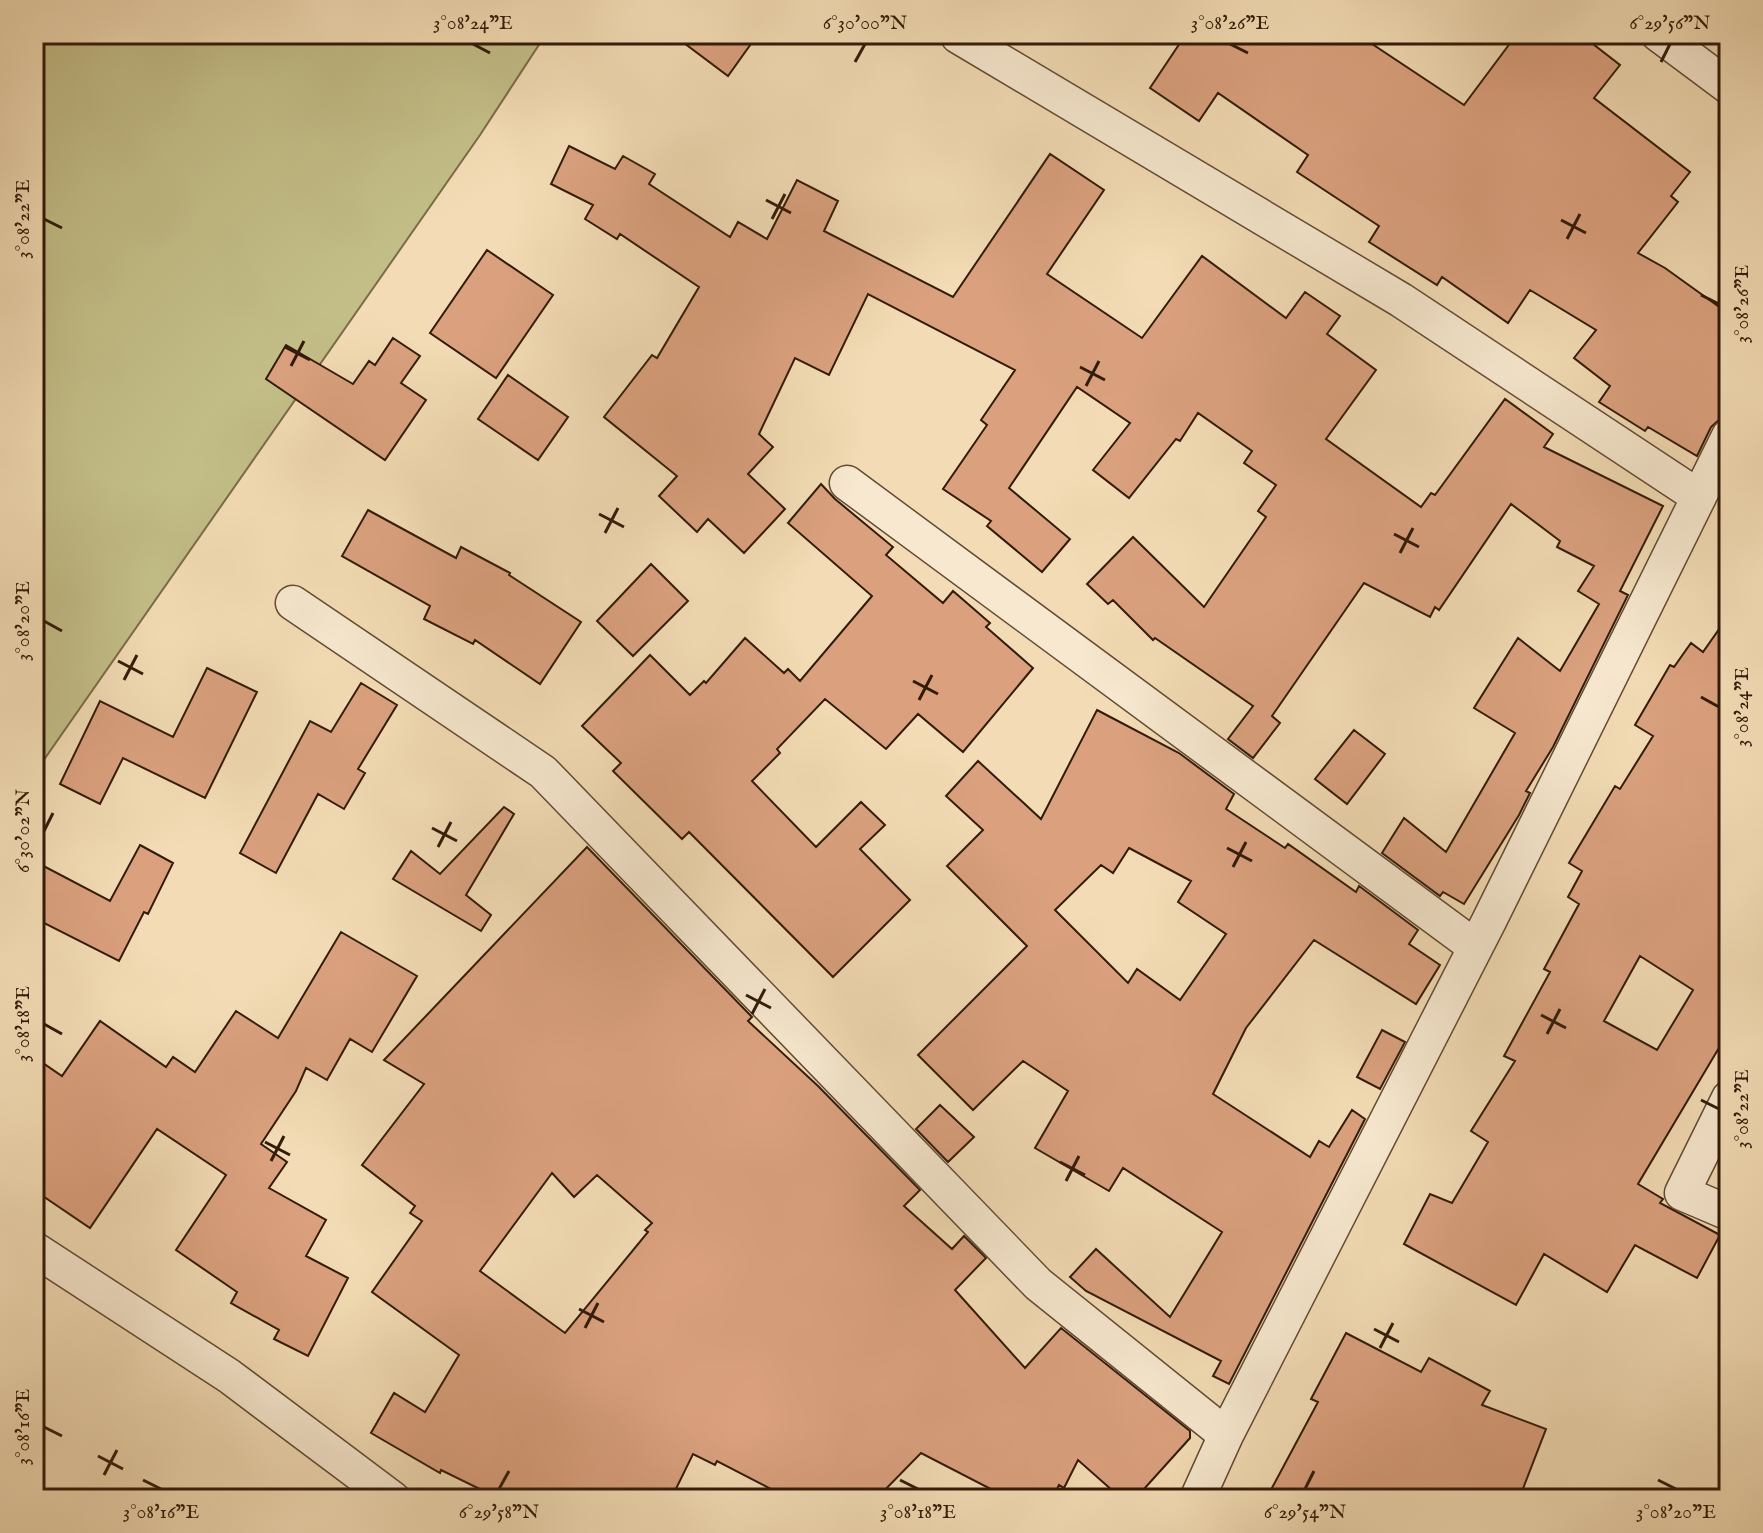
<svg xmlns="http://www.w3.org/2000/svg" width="1763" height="1533" viewBox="0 0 1763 1533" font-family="'IM FELL English',serif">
<rect width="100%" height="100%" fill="#f3dcb5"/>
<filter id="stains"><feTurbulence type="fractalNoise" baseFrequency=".0025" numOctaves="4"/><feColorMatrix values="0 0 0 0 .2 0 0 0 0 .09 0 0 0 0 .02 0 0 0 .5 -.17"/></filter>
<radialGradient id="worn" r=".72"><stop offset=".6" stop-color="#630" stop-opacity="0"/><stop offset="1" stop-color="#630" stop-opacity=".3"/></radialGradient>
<!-- green -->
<path fill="#c3be88" stroke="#7a6c48" stroke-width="2" d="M34,34H546L480,135L34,774Z"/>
<!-- building -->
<path fill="#dba17f" stroke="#321b09" stroke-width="2" fill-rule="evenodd" d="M672,34H758L728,76Z
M1186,34H1357L1464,105L1517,34H1580L1620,65L1594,98L1690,172L1671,196L1678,202L1638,253L1665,268L1729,314V405L1721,418L1711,427L1697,456L1648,427L1645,431L1599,402L1610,386L1574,358L1596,330L1530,290L1508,323L1442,277L1437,285L1369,242L1379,226L1297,172L1308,155L1218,93L1199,121L1150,88Z
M569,146L615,169L623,156L655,174L649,184L730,237L738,222L767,239L797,180L838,201L824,231L953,297L1050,154L1104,190L1047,274L1142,338L1202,256L1286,318L1305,292L1340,316L1327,334L1376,370L1326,439L1421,507L1431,493L1435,495L1505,399L1553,434L1544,447L1663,506L1620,591L1628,595L1553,747L1526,791L1530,793L1519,815L1464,904L1443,892L1440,896L1382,853L1404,818L1446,852L1515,733L1474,708L1518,638L1560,671L1599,604L1578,591L1594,566L1557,547L1560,541L1511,504L1439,610L1435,607L1430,617L1364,583L1272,716L1280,723L1253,758L1228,739L1253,706L1155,638L1153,640L1113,600L1108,604L1087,584L1133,537L1204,607L1266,517L1258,511L1276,485L1244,463L1252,451L1198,413L1180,441L1176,439L1129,498L1093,470L1130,423L1077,387L1009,488L1070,539L1042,572L987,526L991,521L943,489L987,425L981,420L1015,370L868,294L829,375L795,358L759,434L773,447L748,474L785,509L744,553L708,519L697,532L659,496L677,476L604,417L652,355L657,358L699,287L620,234L617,239L585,219L593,205L551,184Z
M487,250L553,295L496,378L430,333Z
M393,338L420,356L401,383L426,400L385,460L266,379L286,345L353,384L369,361L375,365Z
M508,375L568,417L538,460L478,419Z
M821,484L835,499L893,547L886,555L943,603L953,591L990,623L986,627L1033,668L963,752L918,714L886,749L825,699L777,749L780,753L752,781L816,847L861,802L885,825L860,849L910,900L833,977L689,832L682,839L613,771L621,763L582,726L650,655L690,695L704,681L706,683L745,638L784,673L788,669L800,681L872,596L788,523Z
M368,510L456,558L461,547L510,573L509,575L581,622L540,684L475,640L473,644L424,619L430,606L342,556Z
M651,564L688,601L633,656L597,621Z
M1729,615V1031L1638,1184L1663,1199L1660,1203L1720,1235L1697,1278L1635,1245L1607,1292L1544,1254L1516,1305L1404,1244L1430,1194L1452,1203L1488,1142L1471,1131L1515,1061L1504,1056L1550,972L1544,969L1579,904L1568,897L1582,871L1569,863L1615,786L1620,789L1653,736L1635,725L1670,665L1674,667L1691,643L1703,652ZM1640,956L1693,990L1657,1050L1604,1021Z
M207,668L257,692L205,798L123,758L100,804L60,784L100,701L173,737Z
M361,683L397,705L358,769L365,773L344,809L318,794L276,873L240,853L310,721L331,732Z
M1097,710L1179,753L1234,794L1226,809L1285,848L1288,844L1356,892L1359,886L1418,930L1409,944L1440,965L1416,1004L1314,940L1246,1028L1213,1094L1310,1157L1319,1141L1329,1147L1352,1110L1365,1119L1229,1384L1213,1376L1221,1361L1086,1291L1070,1277L1096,1249L1170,1317L1222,1232L1123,1168L1109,1191L1035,1148L1068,1091L1023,1061L973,1110L918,1055L1027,946L947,866L983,830L946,796L978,761L1041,819ZM1129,848L1191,881L1178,902L1226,934L1180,1000L1137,969L1128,983L1055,910L1101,865L1113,873Z
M1354,730L1385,754L1347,804L1315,779Z
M504,807L514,814L466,895L491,915L481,931L393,879L411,851L440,874Z
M140,845L173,863L148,914L144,912L119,961L34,918V861L110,901Z
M587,847L752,1017L748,1021L818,1086L920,1190L904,1206L952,1249L964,1236L986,1258L955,1290L1025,1368L1061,1328L1190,1431V1438L1135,1499H1122L1078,1460L1064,1488L1059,1485L1052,1499H1010L921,1453L876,1499H790L717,1461L715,1465L693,1454L671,1499H500L441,1470L440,1473L371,1433L394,1393L425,1412L459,1355L372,1292L422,1221L410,1213L415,1206L362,1165L424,1084L384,1060ZM552,1173L574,1197L597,1175L652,1223L645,1230L648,1232L565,1333L480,1271Z
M341,932L417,976L372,1052L350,1039L327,1080L306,1068L296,1091L261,1144L287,1162L269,1188L326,1220L306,1256L348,1278L308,1356L274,1339L279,1330L231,1303L237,1292L176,1250L226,1175L157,1129L90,1228L34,1190V1057L62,1076L100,1021L166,1067L173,1057L195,1072L236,1011L278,1038Z
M1382,1030L1405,1042L1380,1089L1357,1077Z
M940,1105L974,1137L948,1162L916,1129Z
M1346,1333L1421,1372L1429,1358L1490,1391L1482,1405L1546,1429L1519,1499H1266L1318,1402L1311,1399Z"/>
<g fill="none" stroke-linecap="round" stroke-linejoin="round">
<defs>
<path id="minor" d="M1658,34L1729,87
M958,36L1401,300L1699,497
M847,483L1474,946
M293,603L543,772L1038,1284L1226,1435
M1729,1098L1682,1193L1729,1213
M34,1249L229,1376L393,1499
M1197,1499L1226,1435L1489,921L1729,436"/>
</defs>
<!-- minor casing -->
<use href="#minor" stroke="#624b34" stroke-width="37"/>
<!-- minor -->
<use href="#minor" stroke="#f7e8cf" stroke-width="34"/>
</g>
<!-- ticks -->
<path fill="none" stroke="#321b09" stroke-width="3" d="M473,44L490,53M1230,44L1248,53M855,62L865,44M1661,62L1670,44M766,200L791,213M44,219L62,228M772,219L785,194M1561,220L1586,233M1567,239L1580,214M1701,295L1719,304M285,347L310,360M291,366L304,341M1080,367L1105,380M1086,386L1099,361M599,514L624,527M605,533L618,508M1394,534L1419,547M1400,553L1413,528M44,621L62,631M118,661L143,674M124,680L137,655M913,681L938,694M1701,697L1719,707M919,700L932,675M432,828L457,841M44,831L53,813M438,847L451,822M1227,848L1252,861M1233,867L1246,842M746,995L771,1008M752,1014L765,989M1541,1015L1566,1028M44,1024L62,1034M1547,1034L1560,1009M1701,1100L1719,1109M265,1142L290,1155M271,1161L284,1136M1060,1162L1085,1175M1066,1181L1079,1156M579,1309L604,1322M585,1328L598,1303M1374,1329L1399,1342M1380,1348L1393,1323M44,1427L62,1436M98,1456L123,1469M104,1475L117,1450M143,1480L161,1489M900,1480L918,1489M1658,1480L1676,1489M499,1489L509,1471M1305,1489L1314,1471"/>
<!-- margin -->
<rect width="1763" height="1533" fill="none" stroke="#f3dcb5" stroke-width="88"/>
<rect x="44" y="44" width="1675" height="1445" fill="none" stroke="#321b09" stroke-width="3"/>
<g font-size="20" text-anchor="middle" fill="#321b09">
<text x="473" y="29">3°08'24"E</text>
<text x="865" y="29">6°30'00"N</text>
<text x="1230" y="29">3°08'26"E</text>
<text x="1670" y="29">6°29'56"N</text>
<text transform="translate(22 219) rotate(-90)" y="7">3°08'22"E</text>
<text transform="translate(1741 304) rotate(-90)" y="7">3°08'26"E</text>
<text transform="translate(22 621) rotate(-90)" y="7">3°08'20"E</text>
<text transform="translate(1741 707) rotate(-90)" y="7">3°08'24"E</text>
<text transform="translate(22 831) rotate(-90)" y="7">6°30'02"N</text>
<text transform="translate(22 1024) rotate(-90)" y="7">3°08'18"E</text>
<text transform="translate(1741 1109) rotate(-90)" y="7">3°08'22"E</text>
<text transform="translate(22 1427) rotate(-90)" y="7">3°08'16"E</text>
<text x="161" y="1518">3°08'16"E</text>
<text x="499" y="1518">6°29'58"N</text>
<text x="918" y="1518">3°08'18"E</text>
<text x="1305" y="1518">6°29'54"N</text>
<text x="1676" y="1518">3°08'20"E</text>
</g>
<rect width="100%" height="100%" filter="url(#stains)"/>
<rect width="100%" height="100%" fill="url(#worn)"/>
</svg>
